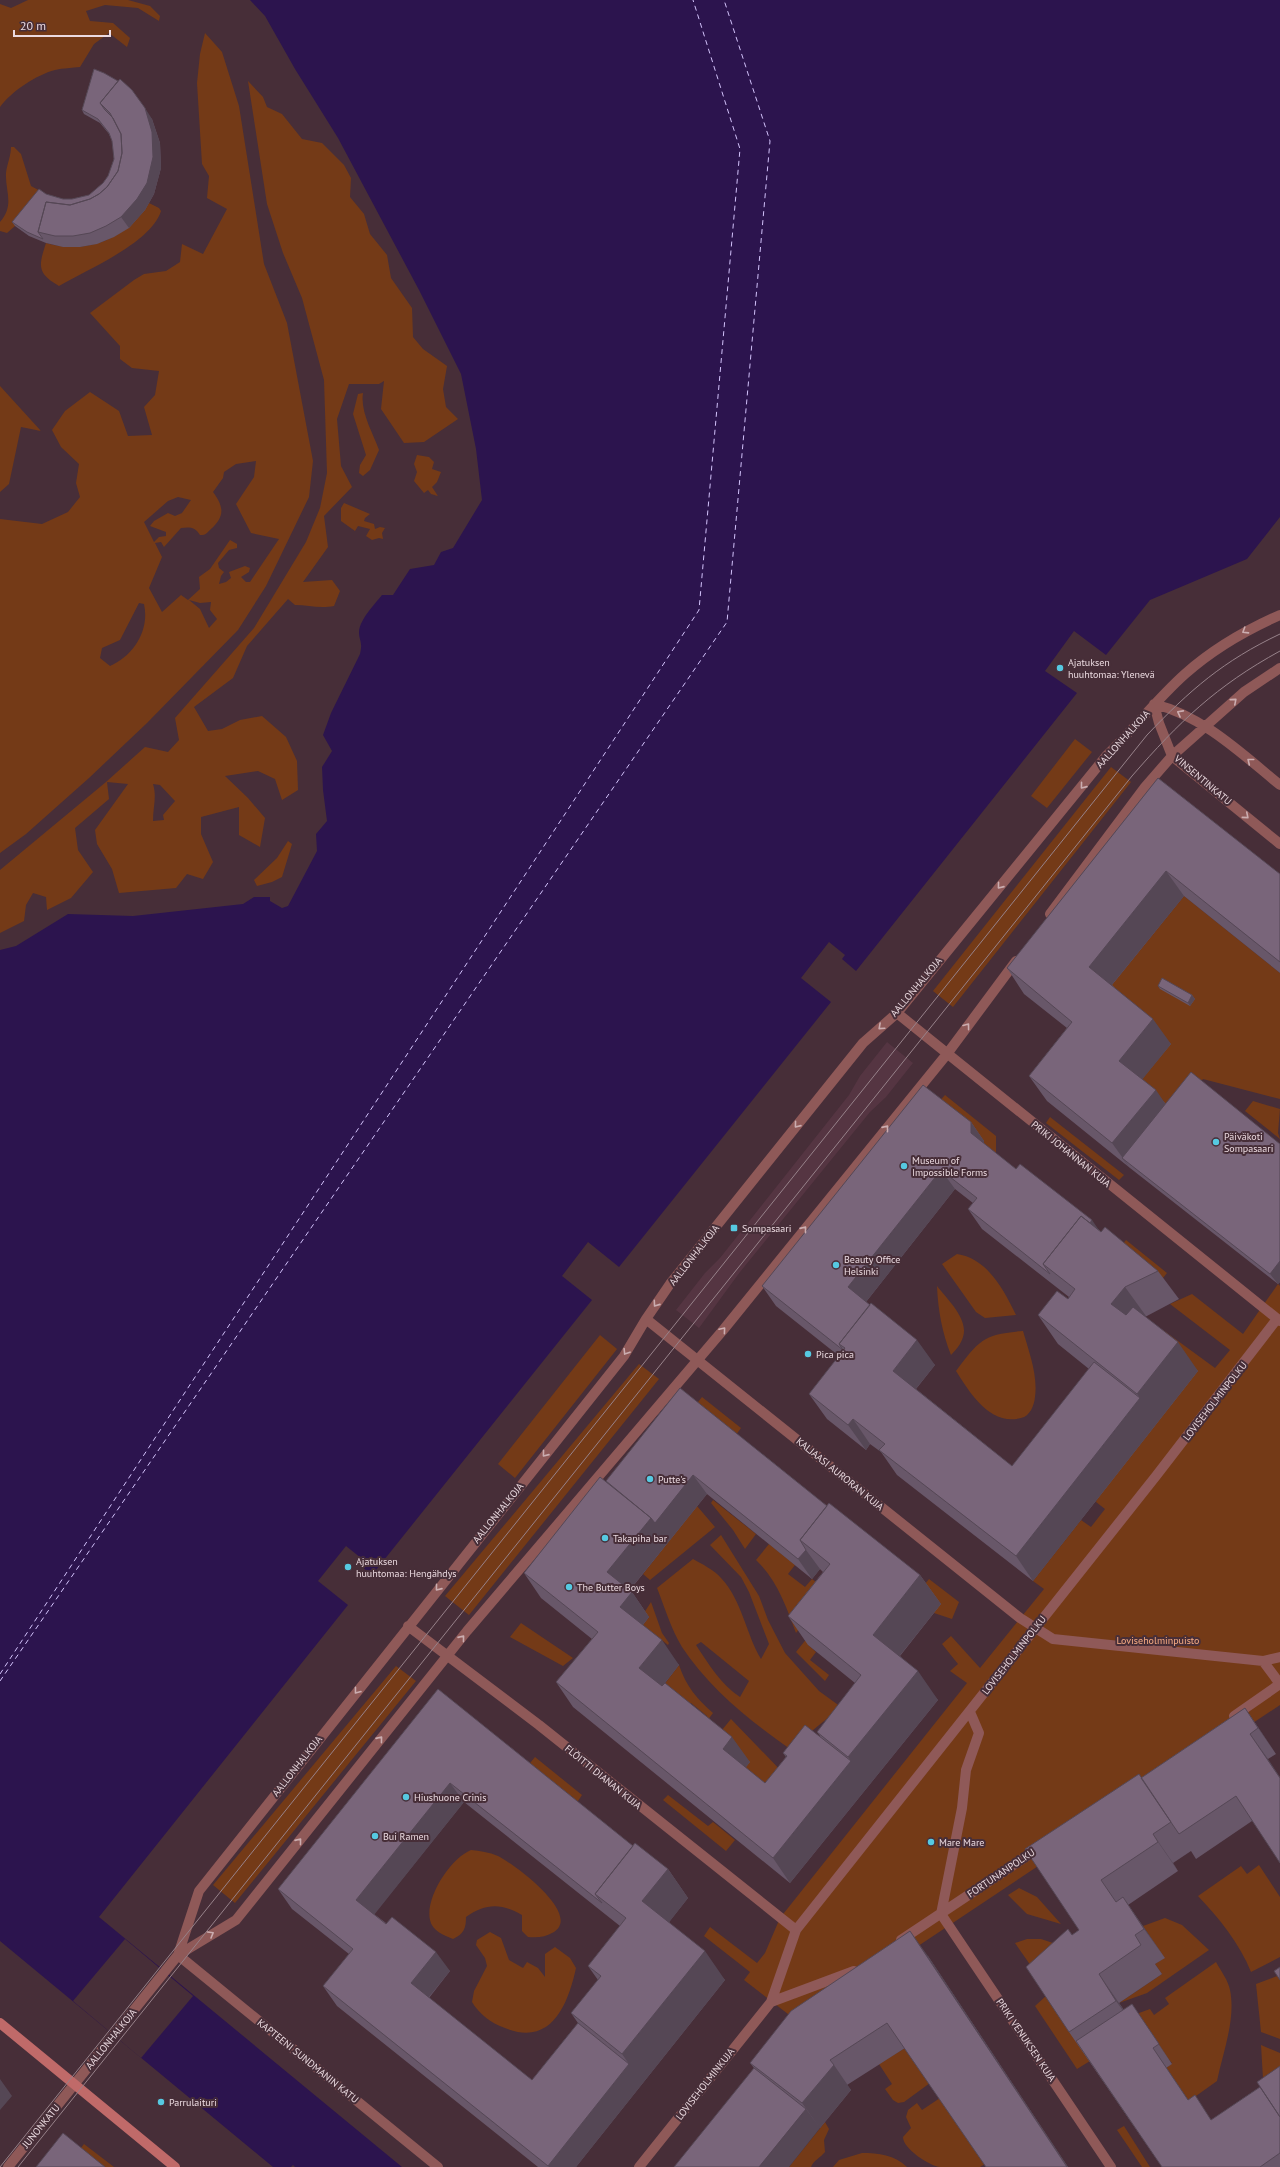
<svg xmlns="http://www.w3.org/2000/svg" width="1280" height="2167" viewBox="0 0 1280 2167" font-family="'PT Sans',sans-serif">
<rect width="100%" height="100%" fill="#472e38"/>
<!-- built -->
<path fill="#553542" d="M887,1042L913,1063L886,1097L870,1112L740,1272L699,1328L676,1310L705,1273L720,1258L849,1095L860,1076Z"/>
<!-- green -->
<path fill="#743a17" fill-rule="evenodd" d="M28,0H128L150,6L160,16L159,21L138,8L105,5L86,11L90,21L113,23L130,38L127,47L109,33L94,44L80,67C72,68 63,68 55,70C36,75 12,91 0,107V4L11,8Z
M205,33L222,52L239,106L264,264L287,323L313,461L309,497L266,586L238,630L147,723L89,778L26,834L0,853V519L42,524L68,512L80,497L76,483L79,464L61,447L52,430L65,411L90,392L119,411L128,436L152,435L144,407L155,395L159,371L132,368L120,359V346L90,313L134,280L144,274L166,271L180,262L182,244L203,254L227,209L207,198L209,176L202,164L197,83L200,54ZM256,461L254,477L236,504L251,533L279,539L250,582H246L241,577L249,572L250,568L245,566L229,572L231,578L226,582L219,584L221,576L224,572L219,568L218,563L229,550L237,548V544L230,540L210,569L199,577L200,589L188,600L181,595L162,612L149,588L162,557L155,543L161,542L164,547L181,528C190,527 195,527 200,535C207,535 206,533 211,529C225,516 224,507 213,492L223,478L224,472L236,464ZM178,497L191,500L182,513L175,516L168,513L154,521L150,526L166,532V536L159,537L154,542L144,522L168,501ZM189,600L200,603L211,602L210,610L217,619L209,628L200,609ZM139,603L144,604C150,631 133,656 110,666L100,658L102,648L120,640Z
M248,81L263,97L267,107L282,114L302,139L322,143L344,165L351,178L350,197L364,214L370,234L387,255L391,278L412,308L413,337L423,349L447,366L443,389L446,407L458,419L424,442L404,443L381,409L384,381L379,384H349L337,419L341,466L352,487L324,516L328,547L303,582L332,580L340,591L334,606C320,609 308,605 295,605L288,599L247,646L233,678L194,707L208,731L222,729L240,720L262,716L286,737L297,761L298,790L282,800L275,779L258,771L225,776L248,798L265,818L260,847L239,835V807L201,817V834L213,862L203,879L187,874L176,888L119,893L112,869L97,844L95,830L128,784L107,782L109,799L75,828L78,850L93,872L71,898L47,910L46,897L33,893L26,905L24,921L0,933V870L106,782L145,747L168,752L179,740L175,718L254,628L306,542L320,508L327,473L324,380L302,298L283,253L267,204ZM153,784L160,785L175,801L163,815L164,820L153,821C153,807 157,797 153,784Z
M11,147H14L21,154L31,186L42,192L15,226L7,233L0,231V222C15,205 5,191 6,173C7,164 11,156 11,147Z
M149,203L159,208L161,211C151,243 88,269 59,286C36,273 39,265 46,243C86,255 127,239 149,203Z
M0,386L41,431L21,427L9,484L0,492Z
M363,393C360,412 373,433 379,450L370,470L363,476L359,473L360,465L366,455L353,414L358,394Z
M417,455L429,457L434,462L432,469L441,472L437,482L432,487L438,496L431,494L428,490L424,493L414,481L417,472L414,464Z
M344,503L370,514L365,518L364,521L374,524L375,529L380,527L385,528L382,533L383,539L379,538L372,540L366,536L370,529L358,526L355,531L341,521V508Z
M1075,739L1092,752L1047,808L1031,796Z
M1111,767L1131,782L953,1007L933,991Z
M288,841L292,844L282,877L272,882L257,886L254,880L277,858Z
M1184,896L1280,973V1099L1203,1079L1173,1115L1137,1086L1106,992Z
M945,1095L996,1136V1162L937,1104Z
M1253,1101L1280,1109L1278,1133L1280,1139L1245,1111Z
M1050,1117L1124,1175L1119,1180L1046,1123Z
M1126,1240L1167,1273L1159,1283L1114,1255Z
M957,1254C987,1258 1004,1290 1016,1315L985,1318L976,1312L942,1264Z
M1278,1284L1280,1286V1705L801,2024L744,1980L750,1972L704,1936L710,1927L757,1963L765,1953L780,1918L967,1683L950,1671L958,1664L942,1644L951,1636L980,1668L1044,1589L1033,1581L1081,1520L1091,1527L1105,1509L1096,1502L1153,1336L1163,1330L1215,1368L1230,1350L1170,1304L1192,1294L1243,1334Z
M937,1286C947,1299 969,1319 963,1337C961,1344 956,1350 951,1355C942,1332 938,1310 937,1286Z
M1023,1331C1029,1352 1038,1375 1035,1397C1034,1406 1030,1416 1021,1418C990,1426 970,1393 956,1371C979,1340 984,1334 1023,1331Z
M600,1335L617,1349L515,1478L498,1464Z
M639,1364L659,1379L469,1615L445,1596Z
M702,1397L741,1428L733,1439L694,1407Z
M713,1500L756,1534L745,1549L733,1530L711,1503Z
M697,1506L715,1527L650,1580L643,1574Z
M721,1535L759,1596L768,1620L785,1653L819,1691L841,1707L790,1749C751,1722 708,1687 682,1647C671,1629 665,1608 657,1588L693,1559C702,1564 714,1570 721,1578C742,1600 746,1634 761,1659L769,1644L749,1592L741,1577L710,1545ZM701,1642L749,1681L740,1697C721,1685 708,1663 696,1645Z
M769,1544L795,1565L788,1574L805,1587L812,1579L821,1586L805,1621L796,1633C786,1606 777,1580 756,1560Z
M929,1579L959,1602L952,1619L934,1613L921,1589Z
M843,1593L808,1645L816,1652L810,1660L829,1675L825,1681L796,1652Z
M651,1602L662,1633L669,1643L668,1645L643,1625L649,1617L644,1613Z
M521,1623L573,1658L563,1666L510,1637Z
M679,1665C686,1686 697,1699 713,1713L704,1725L701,1723L707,1716L691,1703L685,1710L663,1686Z
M396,1666L416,1681L235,1903L213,1885Z
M731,1719L787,1777L770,1799L740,1775L749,1762L717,1736Z
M535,1757L582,1795L574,1807L526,1768Z
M668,1795L708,1826L713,1822L735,1840L726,1851L663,1800Z
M471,1850C480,1851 489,1852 498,1856C514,1864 582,1914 554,1932C545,1937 538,1938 528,1937L522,1931V1915C502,1903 485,1903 466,1917C466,1928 464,1934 453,1939C444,1935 432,1931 430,1920C425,1897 451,1858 471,1850Z
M1259,1865L1280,1897V1957L1251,1972C1240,1944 1219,1918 1198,1896L1241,1866L1247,1874Z
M1019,1888L1037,1897L1061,1924L1027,1914L1008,1895Z
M1165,1918L1182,1925L1209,1950L1147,1993L1119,2003L1162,1974L1155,1964L1164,1958L1143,1926Z
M490,1932L501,1938L509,1960L523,1968L527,1962L538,1968L545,1977V1954L555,1947L570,1958L576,1968C568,2005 551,2047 505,2028C491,2023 480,2015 472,2002L474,1991L487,1966L485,1958L476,1945L477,1940Z
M1027,1939H1041L1056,1944L1038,1976L1015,1943Z
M1216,1962C1221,1971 1228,1980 1230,1990C1236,2019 1223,2052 1217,2081L1189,2101L1166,2068L1172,2063L1128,2017L1150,2009L1154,2015L1169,2004L1165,1998Z
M1280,1975V2039L1261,2032L1256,1984Z
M1046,1996L1090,2061L1077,2069L1035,2006Z
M1261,2045L1280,2053V2103L1265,2112Z
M905,2048L930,2083L904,2102L898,2103L893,2100L885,2089L892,2084L879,2064Z
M940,2098L985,2164L980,2167C967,2167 953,2167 940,2167C930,2166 903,2149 903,2137L911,2128L906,2117L908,2110L917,2103L922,2110Z
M825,2122L829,2129L824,2140L825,2152C820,2158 814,2160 811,2167H789Z
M1124,2126L1150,2167H1142L1117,2130Z
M84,2144L114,2167H94L77,2153Z
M862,2153C878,2153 895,2155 907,2167H833L839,2160Z"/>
<!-- water -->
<path fill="#2c144e" d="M250,0H1280V517L1247,559L1150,600L1106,655L1074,631L1045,671L1077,693L856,971L842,959L845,955L829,942L801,978L831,1002L619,1267L588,1242L562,1276L592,1300L372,1575L357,1563L361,1558L346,1546L318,1581L348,1605L99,1917L402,2167H295L293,2165L291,2167H273L0,1941V950L16,946L68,914L133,916L243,904L254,897H270V901L282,908L288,906L317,851L316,834L327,821L323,790L322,767L332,751L323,735L331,713L360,654C363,641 359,641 359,632C360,619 374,605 382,595H393L410,569L434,565L441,552L453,548L482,500L476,449L461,374L419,290L338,138L295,69L265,16Z"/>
<!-- pier -->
<path fill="#472e38" d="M125,1939L193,1996L141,2058L73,2001Z"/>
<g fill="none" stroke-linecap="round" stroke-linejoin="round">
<!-- ferry -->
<path stroke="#d3c3fb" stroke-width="1" stroke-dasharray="5 4" stroke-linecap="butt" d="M0,1674L699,610L740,149L693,0
M0,1681L727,622L770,141L724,0"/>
<!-- street -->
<path stroke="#8f5958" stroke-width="10" d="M1154,704L1159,723L1172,756L1280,844
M1154,704C1203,716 1242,754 1280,785
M1050,914L1145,787L1172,756L1244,692L1280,668
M897,1013L1280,1321
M646,1319L1020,1618L1053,1639L1263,1661L1280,1684
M408,1626L539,1725L796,1930
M1263,1661L1280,1657
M970,1712L979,1733L966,1770L962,1808L941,1914L1111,2167
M1234,1716L1280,1684
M901,1940L1039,1848
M178,1955L199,1891L624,1356L646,1319L670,1284L863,1043L897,1013L1107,755C1134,729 1157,699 1185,674C1213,649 1246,630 1280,615
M178,1955L438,2167
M771,2002L854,1971
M8,2167L178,1955L236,1920L467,1631L724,1329L947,1054L1016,961
M639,2167L771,2002L796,1930L1156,1476L1277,1319"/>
<!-- secondary -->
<path stroke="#c06a69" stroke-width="10" d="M0,2023L175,2167"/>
<!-- tram -->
<path stroke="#97828a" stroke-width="1" d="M0,2167L1147,735C1190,690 1223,661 1280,634
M18,2167L1132,776C1179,722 1216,686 1280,651"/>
</g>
<!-- wall -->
<path fill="#685769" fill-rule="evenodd" d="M94,69L152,119L160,143L161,168L154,194L145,210L129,228L114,237L97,244L80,247H63L46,243L29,236L15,226L12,222L46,194L63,199H72L89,195L103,183L108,176L114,159L112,141L109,134L100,123L84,114L82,110Z
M1158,778L1280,874V973L1184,896L1112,985L1171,1044L1142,1079L1166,1104L1280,1144V1282L1278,1284L1130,1168L1047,1101L1029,1076L1067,1028L1024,994L1007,968Z
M1158,986L1192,995L1195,999L1190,1006L1160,989Z
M971,1122L984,1141V1144L1016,1169L1099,1230L1158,1271L1179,1299L1145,1317L1198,1371L1033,1581L897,1475L881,1452L870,1444L866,1450L827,1419L809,1394L839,1356L776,1306L762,1286ZM955,1189L973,1203L968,1209L982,1229L1069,1297L1068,1299L1038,1315L1058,1344L1089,1369L1012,1466L916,1389L935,1365L866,1302Z
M680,1388L827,1506L920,1575L941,1604L900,1656L938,1700L790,1883L573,1707L556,1682L592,1639L541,1598L524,1573L606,1481ZM707,1494L812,1579L820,1569L823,1572L788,1616L808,1645L855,1683L817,1732L820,1736L783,1753L786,1757L765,1783L745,1768L750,1762L665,1683L679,1665L643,1625L649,1617L632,1592L630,1590Z
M438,1689L633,1846L668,1869L688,1898L669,1922L725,1980L576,2167H538L337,2006L323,1986L349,1954L292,1909L278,1889ZM464,1802L620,1926L588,1966L598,1980L571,2013L578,2023L532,2080L429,1998L450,1971L374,1914Z
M1245,1708L1276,1754L1268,1759L1252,1821L1196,1859L1191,1851L1173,1863L1178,1871L1128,1905L1165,1958L1155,1964L1162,1974L1119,2003L1124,2010L1132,2004L1172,2064L1166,2068L1188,2100L1211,2120L1260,2087L1280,2066V2167H1162L1069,2032L1072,1935L1079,1930L1141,1778Z
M928,1956L1068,2167H986L905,2048L847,2085L851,2090L820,2128L754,2068L750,2063Z"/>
<!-- shaded-wall -->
<path fill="#554755" d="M145,108L152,119L160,143L161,168L154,194L145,210L129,228L121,217Z
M1166,871L1184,896L1106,992L1089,967Z
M1192,995L1195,999L1190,1006L1188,1003Z
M1153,1019L1171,1044L1137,1086L1119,1061Z
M1156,1090L1173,1115L1122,1158L1130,1168L1112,1143Z
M971,1122L984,1141V1153L971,1133Z
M941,1170L955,1189L862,1307L848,1287Z
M1092,1220L1105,1239L1052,1271Z
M1280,1261V1282L1278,1284L1270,1274Z
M1125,1287L1146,1316L1131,1333L1111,1304Z
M917,1340L935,1365L910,1396L893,1371Z
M1178,1342L1198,1371L1033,1581L1016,1556L1140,1398L1137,1394Z
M853,1419L870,1444L866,1450L848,1425Z
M693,1475L707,1494L624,1597L607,1572L651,1518Z
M806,1550L820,1569L812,1579L798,1559Z
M920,1575L941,1604L893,1664L873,1635Z
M632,1592L649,1617L637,1632L620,1607Z
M662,1640L679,1665L657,1693L639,1668Z
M918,1671L938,1700L790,1883L773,1858L851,1761L848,1757Z
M1245,1708L1262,1733L1276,1754L1258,1728Z
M1250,1734L1268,1759L1280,1777V1778Z
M732,1737L750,1762L740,1775L723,1749Z
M450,1783L464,1802L370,1920L356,1900Z
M1153,1834L1173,1863L1178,1871L1158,1842Z
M668,1869L688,1898L663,1930L642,1901Z
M1123,1897L1143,1926L1165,1958L1144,1929Z
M910,1931L928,1956L1068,2167H1067Z
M705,1951L725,1980L576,2167H549L548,2166L629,2064L622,2054Z
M436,1952L450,1971L424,2003L411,1983Z
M1099,1974L1119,2003L1137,2030L1116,2001Z
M1132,2004L1145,2024L1172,2064L1159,2044Z
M1153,2048L1166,2068L1201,2120L1188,2100Z
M834,2065L851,2090L820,2128L802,2103Z
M0,2079L12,2096L0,2110Z
M806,2109L820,2128L789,2167H759Z"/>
<!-- building -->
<path fill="#79657a" stroke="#554755" d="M94,69L104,73L118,81L100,103L105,110L113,118L121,134L122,153L118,171L107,187L99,194L90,199L70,205L46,202L38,232L43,239L27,232L12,222L39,189L46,194L63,199H72L89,195L103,183L108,176L114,159L112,141L109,133L98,119L82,110Z
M120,79L132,90L145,108L152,132L153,157L147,183L137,199L121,217L106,226L90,233L73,236H55L38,232L46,202L70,205L90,199L99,194L107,187L118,171L122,153L121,134L110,113L100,103Z
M1158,778L1280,874V962L1166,871L1089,967L1153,1019L1119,1061L1156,1090L1112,1143L1029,1076L1072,1022L1007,968Z
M1162,978L1192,995L1188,1003L1158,986Z
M1191,1072L1280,1144V1261L1270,1274L1122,1158Z
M923,1085L971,1122V1133L1016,1169L1020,1164L1092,1220L1090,1223L1081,1216L1043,1264L1050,1274L968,1209L977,1198L941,1170L848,1287L870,1305L839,1344L843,1350L762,1286Z
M1081,1216L1101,1232L1105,1227L1158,1271L1125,1287L1111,1304L1126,1315L1133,1307L1178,1342L1137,1394L1038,1315L1057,1291L1068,1299L1075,1289L1043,1264Z
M871,1303L917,1340L893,1371L1012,1466L1094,1362L1140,1398L1016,1556L879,1450L885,1444L853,1419L848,1425L809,1394L845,1348L839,1344Z
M680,1388L827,1506L800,1540L806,1550L798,1559L693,1475L655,1523L651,1518L606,1481Z
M600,1477L651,1518L607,1572L632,1592L620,1607L662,1640L639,1668L662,1686L665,1683L732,1737L723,1749L765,1783L787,1756L783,1753L805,1725L851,1761L773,1858L556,1682L598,1632L524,1573Z
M829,1503L920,1575L873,1635L918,1671L848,1757L817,1732L861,1675L788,1616L830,1564L800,1540Z
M438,1689L633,1846L595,1894L602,1903L450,1783L356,1900L386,1924L392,1917L436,1952L411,1983L532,2080L578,2023L629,2064L548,2166L323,1986L353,1949L278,1889Z
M1245,1708L1258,1728L1250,1734L1280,1778V1863L1236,1796L1179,1834L1141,1778Z
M1139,1774L1171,1822L1153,1834L1158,1842L1101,1880L1116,1902L1123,1897L1144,1929L1135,1935L1141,1945L1099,1974L1116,2001L1069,2032L1026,1967L1068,1929L1072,1935L1079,1930L1025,1849Z
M635,1843L668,1869L642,1901L705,1951L622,2054L571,2013L601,1976L588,1966L626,1918L595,1894Z
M910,1931L1067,2167H986L887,2023L830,2060L834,2065L802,2103L750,2063L791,2011Z
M1280,1967V1980L1274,1971Z
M1132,2004L1159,2044L1153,2048L1188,2100L1195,2095L1211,2120L1260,2087L1280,2117V2153L1260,2167H1162L1076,2041Z
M1280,2066V2117L1257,2082Z
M754,2068L806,2109L759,2167H674Z
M63,2133L105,2167H36Z"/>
<!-- one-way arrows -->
<defs><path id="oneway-chevron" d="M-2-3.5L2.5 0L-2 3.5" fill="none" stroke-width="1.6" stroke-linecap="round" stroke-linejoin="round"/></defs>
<g stroke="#cbadb0">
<use href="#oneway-chevron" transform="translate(1245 631) rotate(148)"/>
<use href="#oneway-chevron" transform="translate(1234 701) rotate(-41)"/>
<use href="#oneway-chevron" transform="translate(1180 713) rotate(-152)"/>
<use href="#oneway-chevron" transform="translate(1250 761) rotate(-141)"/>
<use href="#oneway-chevron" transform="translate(1083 786) rotate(129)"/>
<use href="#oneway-chevron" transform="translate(1246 816) rotate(40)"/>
<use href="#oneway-chevron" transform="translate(1000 886) rotate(129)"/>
<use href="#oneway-chevron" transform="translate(967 1026) rotate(-53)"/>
<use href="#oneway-chevron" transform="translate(881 1027) rotate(138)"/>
<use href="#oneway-chevron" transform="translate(797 1125) rotate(129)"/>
<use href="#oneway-chevron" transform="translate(886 1128) rotate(-51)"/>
<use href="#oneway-chevron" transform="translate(804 1229) rotate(-51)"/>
<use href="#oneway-chevron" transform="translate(656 1304) rotate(125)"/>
<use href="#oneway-chevron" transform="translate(723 1330) rotate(-50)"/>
<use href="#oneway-chevron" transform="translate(626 1352) rotate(122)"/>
<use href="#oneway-chevron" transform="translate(545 1454) rotate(129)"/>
<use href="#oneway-chevron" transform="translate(438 1588) rotate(129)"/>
<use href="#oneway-chevron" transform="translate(462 1638) rotate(-51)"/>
<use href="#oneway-chevron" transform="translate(357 1691) rotate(128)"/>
<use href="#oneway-chevron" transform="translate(380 1739) rotate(-51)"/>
<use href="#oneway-chevron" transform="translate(299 1841) rotate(-51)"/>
<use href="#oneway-chevron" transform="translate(211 1934) rotate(-30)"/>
</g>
<!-- markers -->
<g fill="#56c9e1" stroke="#472e38" stroke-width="1.5">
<circle cx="1060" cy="668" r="4"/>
<circle cx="1216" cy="1142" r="4"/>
<circle cx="904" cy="1166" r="4"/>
<rect x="730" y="1224" width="8" height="8" rx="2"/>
<circle cx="836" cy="1265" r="4"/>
<circle cx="808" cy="1354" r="4"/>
<circle cx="650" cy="1479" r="4"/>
<circle cx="605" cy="1538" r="4"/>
<circle cx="348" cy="1567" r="4"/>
<circle cx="569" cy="1587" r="4"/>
<circle cx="406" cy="1797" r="4"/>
<circle cx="375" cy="1836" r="4"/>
<circle cx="931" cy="1842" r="4"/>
<circle cx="161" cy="2102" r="4"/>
</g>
<g text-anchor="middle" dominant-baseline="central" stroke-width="4" stroke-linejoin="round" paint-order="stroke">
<!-- poi labels -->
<g font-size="10" fill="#ebdae0" stroke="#472e38" text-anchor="start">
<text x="1068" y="662">Ajatuksen<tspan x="1068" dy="12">huuhtomaa: Ylenevä</tspan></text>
<text x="1224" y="1136">Päiväkoti<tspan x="1224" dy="12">Sompasaari</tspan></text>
<text x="912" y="1160">Museum of<tspan x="912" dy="12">Impossible Forms</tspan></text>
<text x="742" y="1228">Sompasaari</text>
<text x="844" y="1259">Beauty Office<tspan x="844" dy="12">Helsinki</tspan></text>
<text x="816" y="1354">Pica pica</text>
<text x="658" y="1479">Putte's</text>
<text x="613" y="1538">Takapiha bar</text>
<text x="356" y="1561">Ajatuksen<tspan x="356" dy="12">huuhtomaa: Hengähdys</tspan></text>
<text x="577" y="1587">The Butter Boys</text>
<text x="414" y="1797">Hiushuone Crinis</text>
<text x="383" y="1836">Bui Ramen</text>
<text x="939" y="1842">Mare Mare</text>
<text x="169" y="2102">Parrulaituri</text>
</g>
<!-- street labels -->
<g font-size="10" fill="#ebdae0" stroke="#472e38">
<text transform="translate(1123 739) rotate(-48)">AALLONHALKOJA</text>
<text transform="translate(1203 780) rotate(40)">VINSENTINKATU</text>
<text transform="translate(916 987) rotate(-50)">AALLONHALKOJA</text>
<text transform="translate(1071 1154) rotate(39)">PRIKI JOHANNAN KUJA</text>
<text transform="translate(694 1255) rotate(-52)">AALLONHALKOJA</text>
<text transform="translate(1215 1401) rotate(-52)">LOVISEHOLMINPOLKU</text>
<text transform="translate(840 1474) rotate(39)">KALJAASI AURORAN KUJA</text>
<text transform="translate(498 1513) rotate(-51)">AALLONHALKOJA</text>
<text transform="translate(1014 1655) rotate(-52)">LOVISEHOLMINPOLKU</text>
<text transform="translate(297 1766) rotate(-52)">AALLONHALKOJA</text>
<text transform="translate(603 1777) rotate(39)">FLÖITTI DIANAN KUJA</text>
<text transform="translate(1001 1873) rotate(-34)">FORTUNANPOLKU</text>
<text transform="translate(111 2039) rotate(-51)">AALLONHALKOJA</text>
<text transform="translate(1026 2040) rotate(56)">PRIKI VENUKSEN KUJA</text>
<text transform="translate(308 2061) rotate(39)">KAPTEENI SUNDMANIN KATU</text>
<text transform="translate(705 2084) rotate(-52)">LOVISEHOLMINKUJA</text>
<text transform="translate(41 2126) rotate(-51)">JUNONKATU</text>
</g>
<!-- park labels -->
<g font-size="10" fill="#f9ad84" stroke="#472e38">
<text x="1158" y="1640">Loviseholminpuisto</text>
</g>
</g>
<!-- scale -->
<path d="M14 30v6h96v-6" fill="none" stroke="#ebdae0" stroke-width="2"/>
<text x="20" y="30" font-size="12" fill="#ebdae0" stroke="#472e38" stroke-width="3" paint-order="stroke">20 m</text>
</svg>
